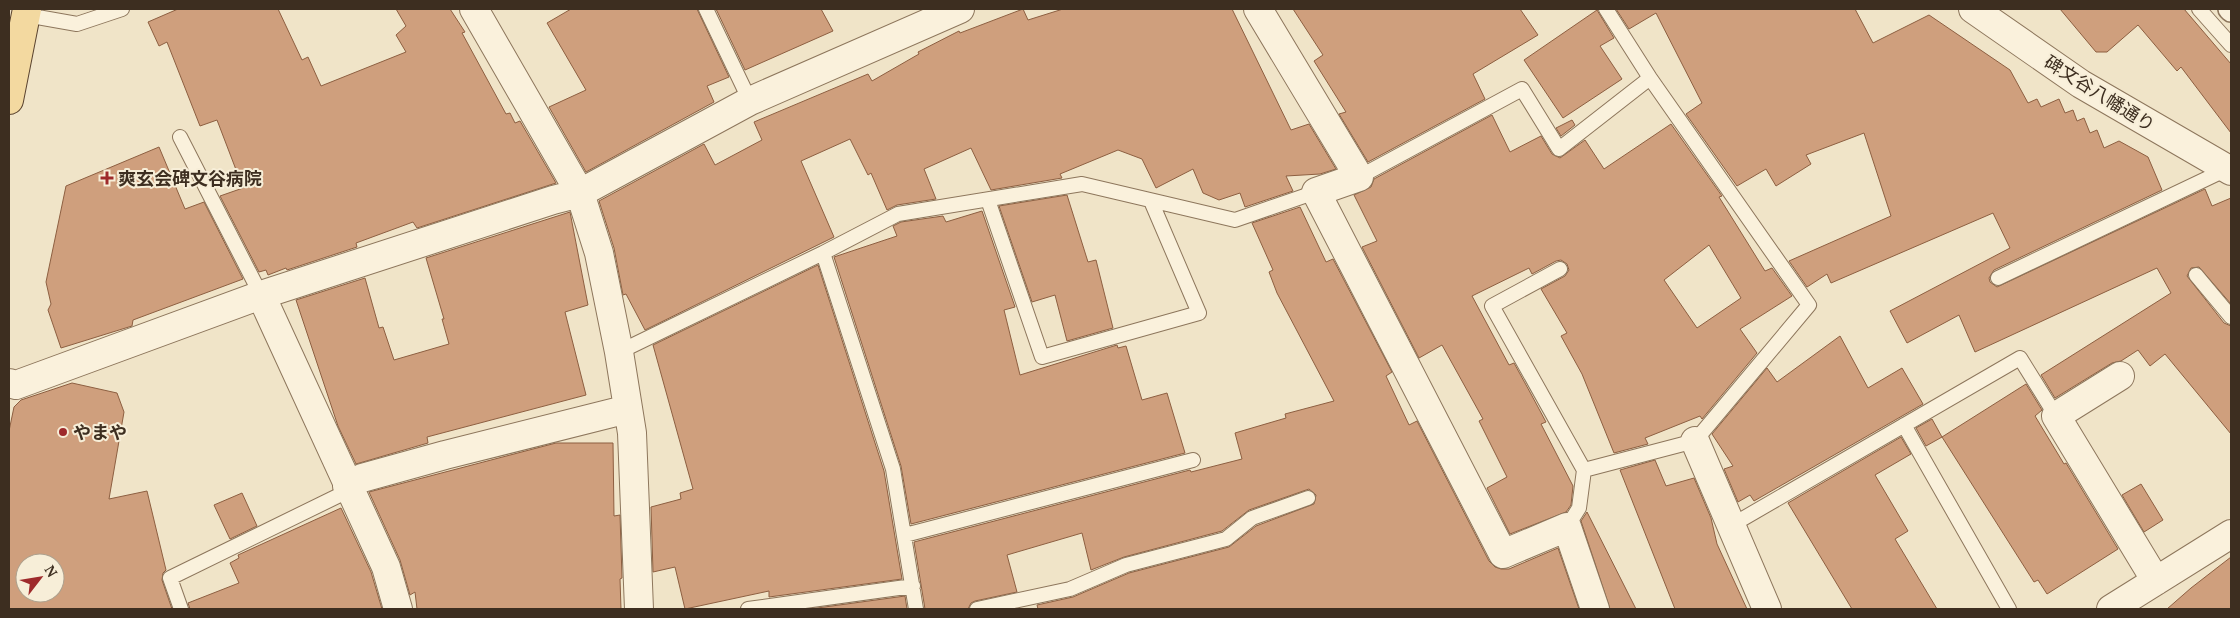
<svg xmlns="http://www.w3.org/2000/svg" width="2240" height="618" viewBox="0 0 2240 618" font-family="'PT Serif','Noto Sans JP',serif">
<rect width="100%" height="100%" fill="#f0e4c8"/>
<!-- building -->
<path fill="#cf9f7d" stroke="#8d5f41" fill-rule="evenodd" d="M178,9H278L302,60L308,57L321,86L406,52L396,35L406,26L396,9H450L465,32L462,33L506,114L510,113L515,123L520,121L556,183L417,228L413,222L356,243L357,247L287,270L286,268L268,275L266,270L259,272L220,196L243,188L217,120L200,126L167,42L159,46L148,22Z
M571,9H697L729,77L707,86L714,102L586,172L549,107L586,90L547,23Z
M716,9H821L833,31L745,70Z
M1023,9L1028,20L1063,9H1232L1291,130L1309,124L1336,169L1320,174L1286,176L1293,191L1245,207L1240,193L1219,200L1203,193L1193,169L1156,188L1142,159L1118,150L1060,174L1062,178L991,190L971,148L924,169L936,199L897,205L887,210L871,173L868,175L850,139L801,161L834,237L645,330L626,294L623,295L614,248L599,201L704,144L715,165L762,140L754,122L868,74L872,81L919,54L918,52L959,31L960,33Z
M1293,9H1520L1538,35L1473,74L1485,99L1368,162L1339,114L1346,112L1314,61L1323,55Z
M1616,9H1855L1873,43L1929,15L2010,70L2028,103L2037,99L2041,107L2059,99L2065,113L2073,110L2077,121L2084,118L2090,133L2097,130L2104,148L2119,141L2148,157L2162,190L1994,270L1989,278L1990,282L1997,287L2205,189L2212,206L2231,198V304L2199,267L2191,268L2187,276L2224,323L2231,326V434L2165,354L2150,366L2138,350L2121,361L2112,363L2055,398L2041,375L2171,293L2157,268L1975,352L1959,315L1907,343L1890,311L2010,248L1993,213L1831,283L1827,274L1807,287L1789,261L1891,216L1864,133L1806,155L1811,164L1776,186L1766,169L1737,186L1686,114L1702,103L1656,13L1629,29Z
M2060,9H2184L2231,64V133L2181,67L2177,71L2138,25L2107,52H2096Z
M1597,10L1614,38L1600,46L1622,79L1563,118L1524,60Z
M1492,115L1510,152L1541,136L1552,154L1560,158L1585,140L1604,169L1671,124L1722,196L1719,197L1765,271L1772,268L1792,296L1740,329L1757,353L1702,419L1700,416L1645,438L1648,444L1614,453L1582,374L1561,336L1567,333L1541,289L1565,276L1569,270L1567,264L1561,260L1556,261L1532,274L1529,268L1472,296L1509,365L1514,363L1531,394L1546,422L1541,424L1573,486L1571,505L1566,512L1510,534L1487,488L1507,477L1479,421L1483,419L1442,345L1419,358L1362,247L1377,241L1354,195L1371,187L1374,179ZM1709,245L1741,298L1697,328L1664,280Z
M1572,120L1575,125L1561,136L1556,128Z
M159,147L185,209L204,202L243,279L133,320L132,326L61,348L48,310L51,304L46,282L66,186Z
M1067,195L1088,262L1096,260L1113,328L1067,341L1055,295L1032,302L999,206Z
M1300,207L1326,262L1333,259L1392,372L1386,376L1409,425L1417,421L1489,561L1495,567L1501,569H1509L1558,548L1579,609H1038L1037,605L1073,597L1129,573L1229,547L1256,526L1314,504L1316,495L1309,489L1249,510L1222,531L1124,557L1091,570L1082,533L1007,555L1017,592L975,601L971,603L968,609H925L914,542L1190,470L1191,472L1242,459L1235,433L1286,418L1285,414L1334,401L1277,293L1269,272L1273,270L1252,223Z
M982,211L1015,307L1004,310L1020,375L1117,345L1118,348L1126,346L1142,400L1167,393L1185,453L911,524L901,466L834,257L897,236L893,226L901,222L943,216L946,222Z
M570,212L588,305L565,312L586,395L427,437L428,443L356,464L338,426L296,300L365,278L379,328L383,327L394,360L449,344L442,319H444L426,258Z
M818,265L884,471L902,579L769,597V591L685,609L675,567L653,572L651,507L681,499L680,493L693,489L653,345Z
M1840,336L1868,388L1902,368L1923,404L1754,501L1750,495L1738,502L1724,469L1733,466L1712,434L1767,368L1777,382Z
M72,383L117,393L124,412L109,499L147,491L166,570L163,573L162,580L172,609H9V431L14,407L21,400ZM25,563H55V593H25Z
M2026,384L2042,410L2035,416L2064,464L2066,463L2118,549L2047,594L2038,580L2034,582L1942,437Z
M1932,419L1942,437L1926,446L1916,428Z
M1901,437L1911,454L1875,475L1908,531L1895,539L1937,609H1852L1788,503Z
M556,443H613L614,516L620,515L622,578L620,579L621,609H417L415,592L410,595L400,560L369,492Z
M1655,460L1666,486L1694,478L1711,518L1717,544L1747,609H1675L1620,470Z
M2141,484L2163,520L2144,532L2122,495Z
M242,493L257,526L230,539L214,505Z
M341,508L371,572L382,609H190L188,603L239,583L230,563L239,558L238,555Z
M1587,512L1636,609H1610L1581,521Z
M2231,557V609H2167L2191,588Z
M905,596L907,609H810Z"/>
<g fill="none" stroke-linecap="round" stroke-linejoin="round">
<defs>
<path id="service" d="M706,9L750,101
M2199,9L2231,45
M26,15L77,24L122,9
M180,137L261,295
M1359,177L1522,89L1559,149L1650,78
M988,200L1042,357L1199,313L1151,201
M823,253L893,469L916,609
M1560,269L1492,306L1584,470
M2196,275L2231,317
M1998,278L2227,169
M619,352L823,253L898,214L1082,184L1235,220L1316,192
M1904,425L2009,609
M1732,525L2020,358L2056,416
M1567,527L1579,508L1584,470L1695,441L1809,305L1650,78L1606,9
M905,535L1193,460
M181,609L170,578L350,490
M748,609L913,586
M977,609L1070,589L1126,565L1226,539L1252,518L1308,498"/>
<path id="pedestrian" d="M2229,9L2231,11"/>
<path id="minor" d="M474,9L580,193L599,253L619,352L632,433L639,609
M1258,9L1359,177L1316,192L1503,554L1567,527L1595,609
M261,295L386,567L398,609
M2120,376L2056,416L2156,581
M9,383L16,385L261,295L553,200L580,193L750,101L960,9
M1695,441L1767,609
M347,486L362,478L445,455L628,409
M2111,609L2231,534"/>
<path id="tertiary" d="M1973,9L2081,84L2231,171"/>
<path id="primary" d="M9,100L27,9"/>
</defs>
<!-- service casing -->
<use href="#service" stroke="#8d765c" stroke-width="16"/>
<!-- pedestrian casing -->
<use href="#pedestrian" stroke="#8d765c" stroke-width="24"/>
<!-- minor casing -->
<use href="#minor" stroke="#8d765c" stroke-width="30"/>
<!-- tertiary casing -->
<use href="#tertiary" stroke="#8d765c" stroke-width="30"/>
<!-- primary casing -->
<use href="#primary" stroke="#5b4430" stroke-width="30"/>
<!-- service -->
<use href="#service" stroke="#faf1dc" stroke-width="14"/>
<!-- pedestrian -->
<use href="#pedestrian" stroke="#faf1dc" stroke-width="21"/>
<!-- minor -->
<use href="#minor" stroke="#faf1dc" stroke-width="28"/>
<!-- tertiary -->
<use href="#tertiary" stroke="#faf1dc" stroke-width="28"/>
<!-- primary -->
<use href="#primary" stroke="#f3d9a0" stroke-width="28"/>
</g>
<!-- markers -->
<g fill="#9e2a2b" stroke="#f7eed8" stroke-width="2">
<path d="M104.5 170.5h5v5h5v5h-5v5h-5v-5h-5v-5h5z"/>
<circle cx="63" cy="432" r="5"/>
</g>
<g text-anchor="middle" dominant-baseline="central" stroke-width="4" stroke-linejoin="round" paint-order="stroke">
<!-- street labels -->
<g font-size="18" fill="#3d2e20" stroke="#f7eed8">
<text transform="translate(2100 93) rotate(32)">碑文谷八幡通り</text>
</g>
<!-- poi labels -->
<g font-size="18" font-weight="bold" fill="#3d2e20" stroke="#f7eed8" text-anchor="start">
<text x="118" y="178">爽玄会碑文谷病院</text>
<text x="73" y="432">やまや</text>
</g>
</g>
<!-- border -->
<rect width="2240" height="618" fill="none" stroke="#3d2e20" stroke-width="20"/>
<!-- north arrow -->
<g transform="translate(40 578) rotate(59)"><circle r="24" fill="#f7eed8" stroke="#ada18e"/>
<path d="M0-4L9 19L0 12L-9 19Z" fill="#9e2a2b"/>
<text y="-8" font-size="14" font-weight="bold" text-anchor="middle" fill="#3d2e20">N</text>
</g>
</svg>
